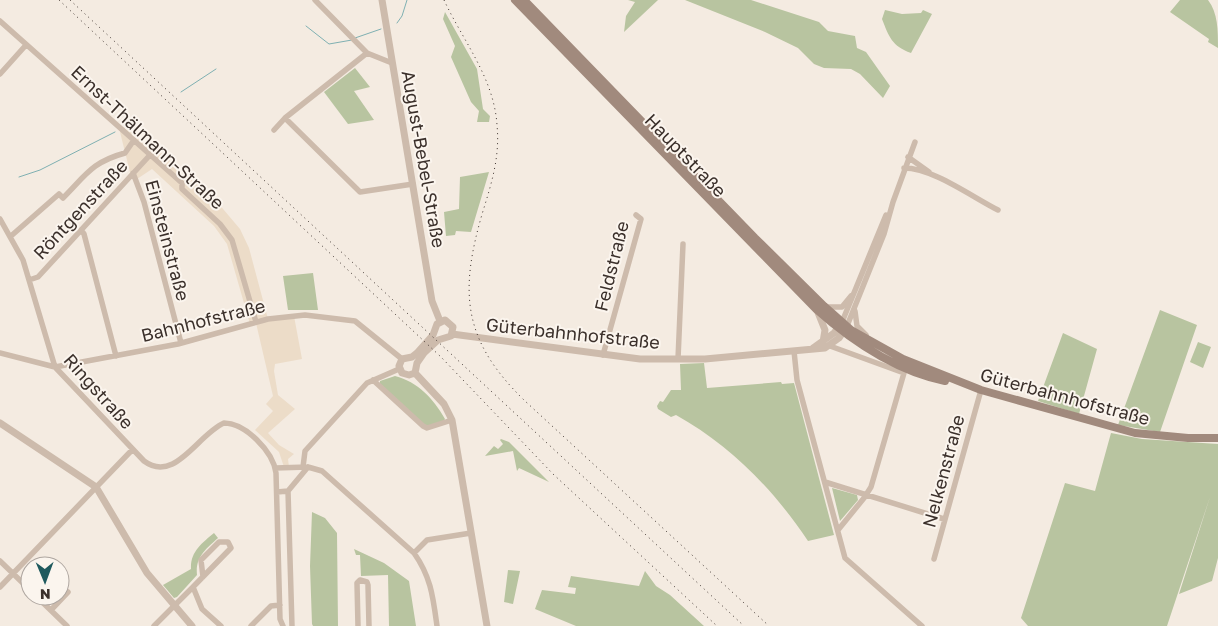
<svg xmlns="http://www.w3.org/2000/svg" width="1218" height="626" viewBox="0 0 1218 626" font-family="'Golos Text',sans-serif">
<rect width="100%" height="100%" fill="#f4ebe1"/>
<!-- green -->
<path fill="#b8c4a0" d="M628,0H658L624,32L626,16L635,2Z
M685,0H751L819,22L828,31L855,36L857,48L866,52L890,86L883,98L860,74L851,69L824,68L814,64L798,48L765,32Z
M1180,0H1208C1218,13 1218,30 1218,48L1208,42L1209,39L1170,12Z
M885,10L902,14L921,13L923,10L932,14L911,53C892,46 889,37 882,19Z
M445,12L477,69L483,109L490,116L489,122H477L479,111L471,102L451,57L455,46L443,19Z
M355,68L370,87L354,91L374,120L348,124L324,92Z
M489,172L471,232L456,231L455,235L446,236L444,212L459,209L460,177Z
M313,273L318,310H288L283,276Z
M1160,310L1197,325L1160,432L1118,425Z
M1063,333L1097,349L1079,414L1038,401Z
M1198,342L1211,347L1203,368L1190,362Z
M704,363L707,388L781,382L782,384L794,383L834,535L808,541C774,490 730,445 676,415L671,417L658,409L657,406L660,401L663,402L671,390H681L680,364Z
M395,376C418,382 433,398 445,419L443,422L427,426L422,424L380,384V381Z
M1111,433L1142,439L1218,444V558L1212,581L1179,594L1210,497L1167,626H1028L1021,618L1065,483L1095,491Z
M501,439L509,442L549,482L519,468L517,471L513,451L485,456L494,446L498,449L503,444L500,440Z
M832,488L857,495L858,500L840,521Z
M312,512L325,518L337,533L338,626H313L312,624L310,566Z
M214,533L218,538C206,549 195,557 197,575L177,597L174,598L163,585L191,569C190,552 202,543 214,533Z
M354,549L384,563L409,581L416,626H389L388,575L361,576L360,555H356Z
M508,570L520,571L513,604L504,602Z
M645,571L656,586L670,595L704,626H576L535,609L542,590L575,594L576,588L568,587L571,576L639,586Z"/>
<!-- plaza -->
<path fill="#ecdcc8" d="M125,126L148,148L151,146L160,152L218,203L240,229L249,248L268,319L294,316L302,359L275,364L274,371L278,395L295,409L268,433L279,445L294,454L288,459L289,467H284L279,452L255,430L273,411L266,404L273,396L256,323L250,324L227,244L214,226L152,169L137,179L131,176L120,132Z"/>
<g fill="none" stroke-linecap="round" stroke-linejoin="round">
<!-- stream -->
<path stroke="#7fb0b2" stroke-width="1" d="M397,23L402,16L407,0
M306,26L329,44L352,40
M355,38L381,29
M181,92L216,69
M19,177L40,170L115,132"/>
<!-- minor -->
<path stroke="#cdbbac" stroke-width="5.5" d="M315,0L367,53L392,63
M0,21L182,183V189L220,224L232,240L256,322
M0,74L26,45
M285,118L360,192L413,184
M274,130L285,118L367,53
M908,157L929,172
M904,168C933,168 972,197 998,210
M133,173L144,202L181,343
M0,219L23,260L55,367L144,461C175,484 198,434 224,423C245,423 273,451 276,473L280,619L283,626
M81,230L84,234L116,356
M11,236L59,194L63,198C86,175 92,162 125,153L134,140
M29,280L38,277L150,155
M826,307H842L851,296
M855,311L857,326L866,335
M842,322L886,215
M847,326L884,234L893,202L915,142
M830,346L904,373L871,487L864,498L838,530
M794,351L797,380L845,558L922,626
M0,353L55,367L178,344L268,319L305,315L355,321L402,359
M603,355L641,219L636,215
M678,359L683,244
M373,380L423,426L427,428L452,420
M303,467L305,451L367,383L399,369
M275,468L308,467L322,471L414,553C431,577 433,597 437,626
M825,482L944,519
M288,491L292,626
M277,492L288,491L308,467
M414,553L427,540L471,533
M934,559L981,390
M0,561L30,590
M0,587L132,450
M193,587L231,548L228,542H219L201,560L203,577
M36,596L67,626
M51,610L68,592
M154,626L193,587L202,609L221,626
M251,626L271,606L280,605
M358,626L357,583L360,580L367,582L368,585L369,626"/>
<!-- tertiary -->
<path stroke="#cdbbac" stroke-width="7" d="M382,0L432,301L440,321
M817,310L825,330L823,342
M445,320L453,327L451,336L438,340L424,353L417,363L415,373L409,375L402,373L399,366L402,359L412,357L417,353L433,335L437,324Z
M452,334L640,359H705L825,348L839,338L845,329
M813,348L834,333L840,325
M415,373L444,404L452,420L487,626
M0,423L96,487L147,573L192,626"/>
<!-- secondary -->
<path stroke="#a18a7d" stroke-width="8" d="M515,0L816,309C853,342 896,371 945,381
M524,0L755,238L824,306L851,330L903,359L981,390L1135,433L1188,438H1218"/>
<!-- rail -->
<path stroke="#3b302b" stroke-width="1" stroke-dasharray="1 4" stroke-linecap="butt" d="M59,0L441,357L553,474L717,626
M70,0L744,626
M444,0C463,41 494,78 497,125C500,156 492,182 483,211C459,292 462,340 525,401L769,626"/>
</g>
<g text-anchor="middle" dominant-baseline="central" stroke-width="4" stroke-linejoin="round" paint-order="stroke">
<!-- street labels -->
<g font-size="18" fill="#3b302b" stroke="#fbf5ee">
<text transform="translate(148 137) rotate(43)">Ernst-Thälmann-Straße</text>
<text transform="translate(686 155) rotate(46)">Hauptstraße</text>
<text transform="translate(424 159) rotate(80)">August-Bebel-Straße</text>
<text transform="translate(80 209) rotate(-47)">Röntgenstraße</text>
<text transform="translate(168 240) rotate(75)">Einsteinstraße</text>
<text transform="translate(611 266) rotate(-76)">Feldstraße</text>
<text transform="translate(203 320) rotate(-14)">Bahnhofstraße</text>
<text transform="translate(573 333) rotate(6)">Güterbahnhofstraße</text>
<text transform="translate(99 391) rotate(48)">Ringstraße</text>
<text transform="translate(1065 396) rotate(15)">Güterbahnhofstraße</text>
<text transform="translate(943 471) rotate(-75)">Nelkenstraße</text>
</g>
</g>
<!-- north arrow -->
<g transform="translate(45 581) rotate(179)"><circle r="24" fill="#fbf5ee" stroke="#aea6a0"/>
<path d="M0-4L9 19L0 12L-9 19Z" fill="#1f5a5e"/>
<text y="-8" font-size="14" font-weight="bold" text-anchor="middle" fill="#3b302b">N</text>
</g>
</svg>
